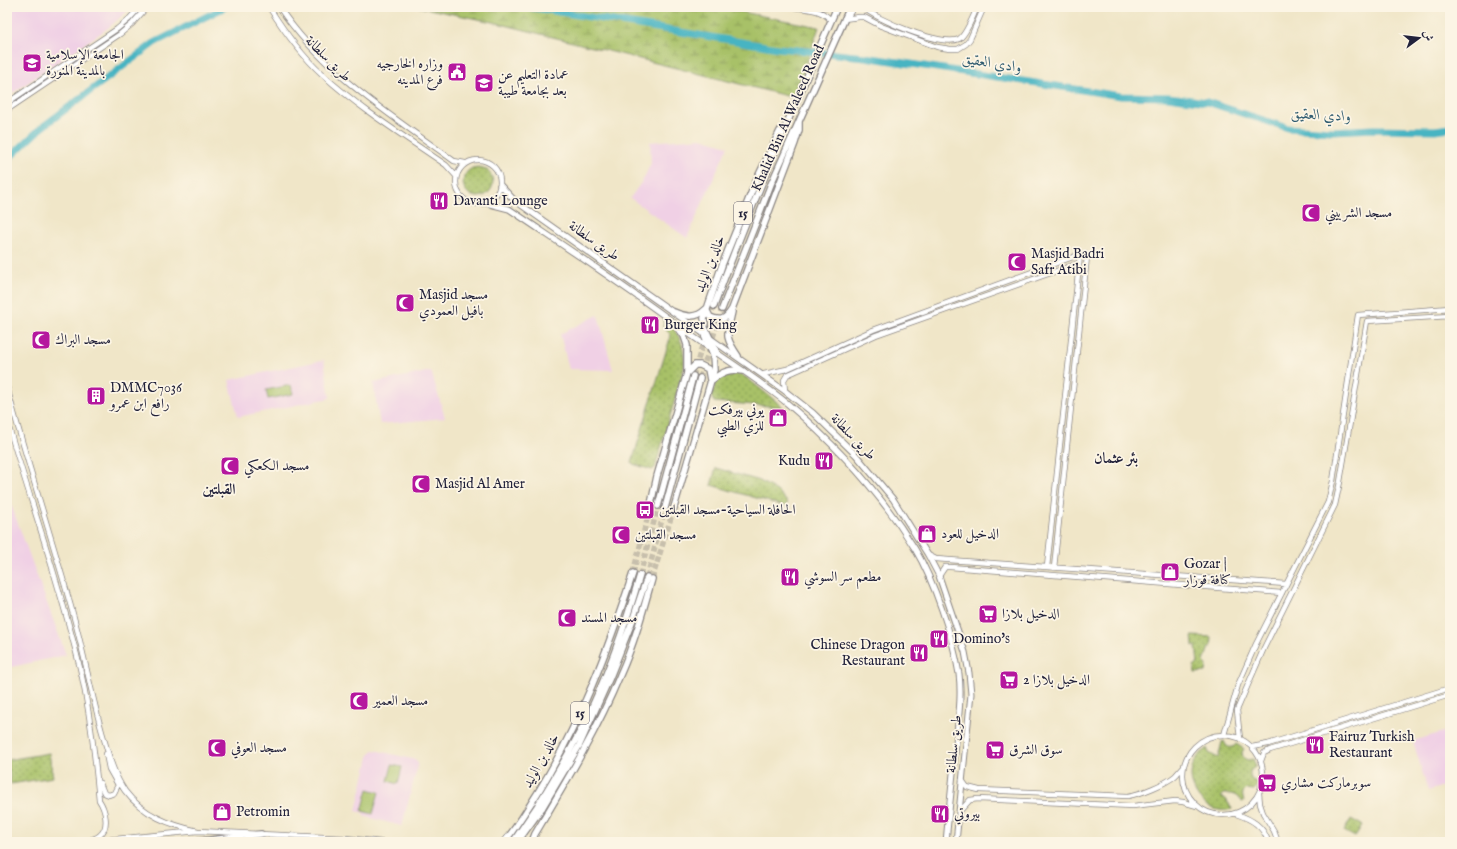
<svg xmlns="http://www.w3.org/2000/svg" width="1457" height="849" viewBox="0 0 1457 849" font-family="'IM FELL English',Amiri,serif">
<defs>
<pattern id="green-dots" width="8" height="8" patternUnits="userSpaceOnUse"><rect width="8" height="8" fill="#a8c167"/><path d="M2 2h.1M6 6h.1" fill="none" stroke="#889c56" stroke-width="1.8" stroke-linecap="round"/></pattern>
<pattern id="wetland-marsh" width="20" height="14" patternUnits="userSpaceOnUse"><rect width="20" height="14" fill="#a8c167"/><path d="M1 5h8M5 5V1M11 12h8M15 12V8" fill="none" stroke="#889c56"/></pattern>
</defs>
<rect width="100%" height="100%" fill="#fcf5e5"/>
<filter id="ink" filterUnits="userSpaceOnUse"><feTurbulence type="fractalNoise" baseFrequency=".025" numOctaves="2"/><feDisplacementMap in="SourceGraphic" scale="8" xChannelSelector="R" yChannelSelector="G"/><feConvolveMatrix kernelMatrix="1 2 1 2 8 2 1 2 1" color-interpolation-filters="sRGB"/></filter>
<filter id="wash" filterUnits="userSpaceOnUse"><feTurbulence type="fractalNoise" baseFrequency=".012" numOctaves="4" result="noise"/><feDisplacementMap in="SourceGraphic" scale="16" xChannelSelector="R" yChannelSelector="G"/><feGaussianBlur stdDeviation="0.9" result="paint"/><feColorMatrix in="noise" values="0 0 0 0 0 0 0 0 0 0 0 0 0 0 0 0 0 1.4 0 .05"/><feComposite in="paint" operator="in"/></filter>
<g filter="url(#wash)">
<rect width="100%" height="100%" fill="#f0e6c8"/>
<!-- built -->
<path fill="#f0d0e5" d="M7,7H132L108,28L7,97Z
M701,138L728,146L687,238L630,198L643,180L651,163L650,142Z
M598,315L613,370L569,369L560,334Z
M324,360L330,398L238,417L229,380Z
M431,371L445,418L380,424L373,383Z
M7,499H9L66,655L7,668Z
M1450,730V784L1428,791L1413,741Z
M374,750L416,760L418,764L402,826L363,816L364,813L356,811L370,753Z"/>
<!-- green -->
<path fill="url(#green-dots)" stroke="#657251" d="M463 182a15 15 0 1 1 30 0a15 15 0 1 1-30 0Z
M664,320C681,333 685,347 684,368L655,468L652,470L633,464L632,462L671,335L663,327Z
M737,372L747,378L783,407L714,402L711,396C718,379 717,375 737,372Z
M716,468L760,481L777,491L788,503L784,506L711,485Z
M1192,636L1211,637L1212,639L1211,647H1209L1204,662L1207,665L1206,672L1195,673L1194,665L1198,664L1196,646H1193Z
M1224,741C1226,746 1228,748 1233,747L1236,744L1244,749L1242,752L1243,757L1247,760L1253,759L1256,766L1250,771V775L1251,779L1258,783L1254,790L1246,789C1242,793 1242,795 1244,801L1242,802C1237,795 1232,793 1224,794L1221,797L1226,799L1232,809C1207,817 1184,788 1193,765C1196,757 1201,753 1207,748L1209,753L1218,758L1222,742Z
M49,753L53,777L11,784L7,760Z
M1351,819L1362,825L1355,837L1344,831Z"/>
<!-- wetland -->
<path fill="url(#wetland-marsh)" stroke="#657251" d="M419,7H717L819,27L795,98L497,23Z"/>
<!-- pitch -->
<path fill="#a8c167" stroke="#657251" d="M291,385L293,394L268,399L266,390Z
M392,765L402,767L398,784L388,781Z
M368,789L379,792L373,814L362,811Z"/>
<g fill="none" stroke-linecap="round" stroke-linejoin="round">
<!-- river -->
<path stroke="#46b4c2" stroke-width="7" d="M529,7L778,48L865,57L1121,96L1168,97L1207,102L1288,128L1332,131L1374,129L1435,130L1450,128
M7,160L41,128L154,43L225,7"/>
</g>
</g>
<g filter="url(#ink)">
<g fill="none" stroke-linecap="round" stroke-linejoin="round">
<!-- highway-tunnel -->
<path stroke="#c7bfac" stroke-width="5.5" stroke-dasharray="5.5 3" stroke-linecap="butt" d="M693,376L714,306
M700,378L722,309
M633,573L651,504
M640,575L658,506
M647,577L665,508
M652,579L673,511"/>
<defs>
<path id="secondary" d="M269,7C284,31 301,55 322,74C360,109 404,136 446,165L456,176
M279,7C323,73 391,115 454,161L465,163
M794,7C808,10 823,9 831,21
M823,7H835
M863,7C876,20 942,47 959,39C965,36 974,15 977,7
M848,16L854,7
M844,19L859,17H864L881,26L937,47L950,49H958L966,44L970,39L984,7
M7,103L117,29L129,19L140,7
M7,110L120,34L132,24L147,7
M456 182a22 22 0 1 1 44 0a22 22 0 1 1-44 0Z
M764,374L787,369L873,330L1084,253L1087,257L1054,568
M7,387C27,463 52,538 73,614C84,653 91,693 102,732C108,752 113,774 125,791C143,815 170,825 198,831
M785,391L784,380L787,375L876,335L1079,263
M7,421C31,503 60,584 80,668C90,711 95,756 99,800C105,809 110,827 100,835C97,838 92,839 88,841
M928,555L936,559L949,560L1286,584
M1047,567L1080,255
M939,576L945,567H950L1282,593
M1224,735L1238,685L1256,644L1328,502L1333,481L1358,315L1450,308
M1183 775a40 40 0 1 1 80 0a40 40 0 1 1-80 0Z
M1240,739L1237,710L1264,648L1335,505L1340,482L1367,321L1450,316
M1252,747L1268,744L1450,688
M1261,761L1264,753L1270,750L1450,695
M962,780L967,787L979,790L1128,796C1141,794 1165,784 1175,776C1178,773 1181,769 1184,766
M100,783L104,793L109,795L114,793L118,785L109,769L106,754
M1259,793L1260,804L1263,813L1274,831L1278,842
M959,812L970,800L978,799L1133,806L1175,801L1183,802L1197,806
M1236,814C1251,819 1264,826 1268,842
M84,842L198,831L346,838L381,842"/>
<path id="primary" d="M500,185L514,200L785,391L813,413L856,455L893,499L928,555L939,576L965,652L969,673L971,694L956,842
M486,203L509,209L521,217C573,252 626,287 677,325C713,352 753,375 788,404C836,445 882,495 915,549C934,581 953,637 959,674C962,697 958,720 956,743C953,776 949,809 946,842"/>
<path id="highway" d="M714,306C751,205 794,106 837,7
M706,309L710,317C721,322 726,319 732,309L795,143L799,130V122
M722,309L771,184L850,7
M674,312C686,317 696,319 706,309
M732,312C727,335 724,336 738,356
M717,353L705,328L704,318L722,265L756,181L780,131
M687,373L695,365H700L708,369L710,380
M712,380C723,371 730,369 743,371
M651,504L657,476L687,373V345L684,336L676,325
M658,506L693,376
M665,508L700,378
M673,511L714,370L713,355L703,332
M538,805C554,779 569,753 583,726C607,677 625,627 640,575
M542,808L579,746L610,677L632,622L647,577
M515,834L516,839L521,842
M194,842L261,834
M504,842C517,828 526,811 537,794C579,726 608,650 633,573
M532,842L535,834C566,782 597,731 620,675C634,644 643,611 652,579"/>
</defs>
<!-- secondary casing -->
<use href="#secondary" stroke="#898482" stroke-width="6"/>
<!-- primary casing -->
<use href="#primary" stroke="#898482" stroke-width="7"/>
<!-- highway casing -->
<use href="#highway" stroke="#898482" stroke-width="8"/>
<!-- secondary -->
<use href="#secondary" stroke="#fff" stroke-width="4.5"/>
<!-- primary -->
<use href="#primary" stroke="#fff" stroke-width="5"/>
<!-- highway -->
<use href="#highway" stroke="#fff" stroke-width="5.5"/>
<defs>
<path id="highway-bridge" d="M521,837L542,808
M513,842L538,805"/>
</defs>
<!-- highway-bridge casing -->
<use href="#highway-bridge" stroke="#898482" stroke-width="8" stroke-linecap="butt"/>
<!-- highway-bridge -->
<use href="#highway-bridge" stroke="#fff" stroke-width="5.5"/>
</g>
</g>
<!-- icons -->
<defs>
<symbol id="university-square" viewBox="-11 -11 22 22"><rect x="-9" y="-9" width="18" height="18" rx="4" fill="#b5179e" stroke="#fcf5e5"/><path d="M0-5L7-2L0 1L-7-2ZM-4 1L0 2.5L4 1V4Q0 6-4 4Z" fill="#fff"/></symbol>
<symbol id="civic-square" viewBox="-11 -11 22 22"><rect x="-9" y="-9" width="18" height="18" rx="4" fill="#b5179e" stroke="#fcf5e5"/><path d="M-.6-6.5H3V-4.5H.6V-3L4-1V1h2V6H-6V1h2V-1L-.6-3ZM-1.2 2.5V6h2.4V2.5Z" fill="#fff"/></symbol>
<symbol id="restaurant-square" viewBox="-11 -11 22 22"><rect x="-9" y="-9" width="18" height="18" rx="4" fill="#b5179e" stroke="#fcf5e5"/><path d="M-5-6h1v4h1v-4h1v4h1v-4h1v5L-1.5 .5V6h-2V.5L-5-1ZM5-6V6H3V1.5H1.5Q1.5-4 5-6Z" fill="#fff"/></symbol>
<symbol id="mosque-square" viewBox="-11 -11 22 22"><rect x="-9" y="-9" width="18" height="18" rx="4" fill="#b5179e" stroke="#fcf5e5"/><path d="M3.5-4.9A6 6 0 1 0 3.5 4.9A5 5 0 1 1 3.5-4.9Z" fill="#fff"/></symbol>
<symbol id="building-square" viewBox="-11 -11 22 22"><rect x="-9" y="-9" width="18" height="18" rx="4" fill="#b5179e" stroke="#fcf5e5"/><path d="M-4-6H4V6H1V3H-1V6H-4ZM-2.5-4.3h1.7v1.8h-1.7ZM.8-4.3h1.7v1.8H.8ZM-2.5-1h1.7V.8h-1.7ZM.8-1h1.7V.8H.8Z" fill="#fff"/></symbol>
<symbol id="shop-square" viewBox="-11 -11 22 22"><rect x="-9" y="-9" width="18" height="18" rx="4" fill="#b5179e" stroke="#fcf5e5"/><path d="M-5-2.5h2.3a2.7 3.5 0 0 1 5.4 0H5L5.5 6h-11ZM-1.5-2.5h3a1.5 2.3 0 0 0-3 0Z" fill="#fff"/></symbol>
<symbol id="bus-square" viewBox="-11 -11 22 22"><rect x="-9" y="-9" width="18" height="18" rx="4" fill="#b5179e" stroke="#fcf5e5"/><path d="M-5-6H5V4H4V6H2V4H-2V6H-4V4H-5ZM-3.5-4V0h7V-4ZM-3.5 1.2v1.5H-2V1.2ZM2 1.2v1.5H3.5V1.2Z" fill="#fff"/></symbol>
<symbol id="supermarket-square" viewBox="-11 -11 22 22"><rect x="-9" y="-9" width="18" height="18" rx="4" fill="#b5179e" stroke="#fcf5e5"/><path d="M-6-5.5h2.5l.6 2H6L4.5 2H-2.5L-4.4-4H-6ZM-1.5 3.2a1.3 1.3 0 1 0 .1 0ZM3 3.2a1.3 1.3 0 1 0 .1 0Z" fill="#fff"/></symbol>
</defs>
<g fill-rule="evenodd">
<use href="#university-square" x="21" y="52" width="22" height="22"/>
<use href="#civic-square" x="446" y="61" width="22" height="22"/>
<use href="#university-square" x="473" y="72" width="22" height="22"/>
<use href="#restaurant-square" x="428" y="190" width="22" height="22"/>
<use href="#mosque-square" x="1300" y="202" width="22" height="22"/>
<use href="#mosque-square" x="1006" y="251" width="22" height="22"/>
<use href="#mosque-square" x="394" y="292" width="22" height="22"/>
<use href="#restaurant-square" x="639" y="314" width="22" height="22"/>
<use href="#mosque-square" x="30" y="329" width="22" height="22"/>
<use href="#building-square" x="85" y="385" width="22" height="22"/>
<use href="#shop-square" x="767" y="407" width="22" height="22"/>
<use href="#restaurant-square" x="813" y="450" width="22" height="22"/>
<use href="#mosque-square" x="219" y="455" width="22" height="22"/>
<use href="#mosque-square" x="410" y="473" width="22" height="22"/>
<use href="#bus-square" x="634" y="499" width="22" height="22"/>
<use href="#shop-square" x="916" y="523" width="22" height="22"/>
<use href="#mosque-square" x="610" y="524" width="22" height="22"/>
<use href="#shop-square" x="1159" y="561" width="22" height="22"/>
<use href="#restaurant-square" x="779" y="566" width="22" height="22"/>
<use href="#supermarket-square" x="977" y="603" width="22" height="22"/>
<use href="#mosque-square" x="556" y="607" width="22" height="22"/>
<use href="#restaurant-square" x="928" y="628" width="22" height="22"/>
<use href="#restaurant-square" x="908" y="642" width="22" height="22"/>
<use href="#supermarket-square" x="998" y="669" width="22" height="22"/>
<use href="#mosque-square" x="348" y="690" width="22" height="22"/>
<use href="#restaurant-square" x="1304" y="734" width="22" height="22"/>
<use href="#mosque-square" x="206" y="737" width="22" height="22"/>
<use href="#supermarket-square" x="984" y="739" width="22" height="22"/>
<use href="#supermarket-square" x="1256" y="772" width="22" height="22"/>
<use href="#shop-square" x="211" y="801" width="22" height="22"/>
<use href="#restaurant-square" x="929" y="803" width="22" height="22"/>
</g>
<g text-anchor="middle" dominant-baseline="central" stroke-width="3.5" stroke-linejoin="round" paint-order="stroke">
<!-- shield labels -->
<g fill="#fcf5e5" stroke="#63616e" stroke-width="1">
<rect x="734" y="202" width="18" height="22" rx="3"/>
<rect x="571" y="702" width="18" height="22" rx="3"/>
</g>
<g font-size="13" font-weight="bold" fill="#22223b">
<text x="743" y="213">15</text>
<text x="580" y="713">15</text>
</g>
<!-- poi labels -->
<g font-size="14" fill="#22223b" stroke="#fcf5e5" text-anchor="start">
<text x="46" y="55">الجامعة الإسلامية<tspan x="46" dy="16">بالمدينة المنورة</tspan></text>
<text x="443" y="64" text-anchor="end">وزاره الخارجيه<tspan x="443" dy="16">فرع المدينه</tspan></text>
<text x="498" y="75">عمادة التعليم عن<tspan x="498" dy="16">بعد بجامعة طيبة</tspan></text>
<text x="453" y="201">Davanti Lounge</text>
<text x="1325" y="213">مسجد الشربيني</text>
<text x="1031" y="254">Masjid Badri<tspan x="1031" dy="16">Safr Atibi</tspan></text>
<text x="419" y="295">Masjid مسجد<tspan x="419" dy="16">بافيل العمودي</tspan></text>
<text x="664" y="325">Burger King</text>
<text x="55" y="340">مسجد البراك</text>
<text x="110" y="388">DMMC7036<tspan x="110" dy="16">رافع ابن عمرو</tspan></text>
<text x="764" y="410" text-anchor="end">يوني بيرفكت<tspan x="764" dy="16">للزي الطبي</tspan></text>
<text x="810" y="461" text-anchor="end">Kudu</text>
<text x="244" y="466">مسجد الكعكي</text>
<text x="435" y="484">Masjid Al Amer</text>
<text x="659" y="510">الحافلة السياحية-مسجد القبلتين</text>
<text x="941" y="534">الدخيل للعود</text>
<text x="635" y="535">مسجد القبلتين</text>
<text x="1184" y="564">Gozar |<tspan x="1184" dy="16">كنافة قوزار</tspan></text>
<text x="804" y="577">مطعم سر السوشي</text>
<text x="1002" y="614">الدخیل بلازا</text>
<text x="581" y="618">مسجد المسند</text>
<text x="953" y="639">Domino's</text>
<text x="905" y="645" text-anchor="end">Chinese Dragon<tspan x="905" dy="16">Restaurant</tspan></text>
<text x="1023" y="680">الدخیل بلازا 2</text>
<text x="373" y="701">مسجد العمير</text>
<text x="1329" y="737">Fairuz Turkish<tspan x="1329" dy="16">Restaurant</tspan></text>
<text x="231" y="748">مسجد العوفي</text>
<text x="1009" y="750">سوق الشرق</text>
<text x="1281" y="783">سوبرماركت مشاري</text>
<text x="236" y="812">Petromin</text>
<text x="954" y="814">بيروتي</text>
</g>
<!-- street labels -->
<g font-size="14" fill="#22223b" stroke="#fcf5e5">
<text transform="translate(328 59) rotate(45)">طريق سلطانة</text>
<text transform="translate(788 118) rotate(-66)">Khalid Bin Al Waleed Road</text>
<text transform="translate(594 241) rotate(35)">طريق سلطانة</text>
<text transform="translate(710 264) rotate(-69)">خالد بن الوليد</text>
<text transform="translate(853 437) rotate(46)">طريق سلطانة</text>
<text transform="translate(954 744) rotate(-84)">طريق سلطانة</text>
<text transform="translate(541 761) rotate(-61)">خالد بن الوليد</text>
</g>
<!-- water labels -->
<g font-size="15" font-style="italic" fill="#305c71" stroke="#fcf5e5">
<text transform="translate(992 63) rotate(9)">وادي العقيق</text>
<text transform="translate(1321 115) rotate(3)">وادي العقيق</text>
</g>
<!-- neighbourhood labels -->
<g font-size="15" font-weight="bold" fill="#22223b" stroke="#fcf5e5">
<text x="1116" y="458">بئر عثمان</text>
<text x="219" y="489">القبلتين</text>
</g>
</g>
<!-- margin -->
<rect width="1457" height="849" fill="none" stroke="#fcf5e5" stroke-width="24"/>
<!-- north arrow -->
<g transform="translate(1419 38) rotate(75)" stroke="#fcf5e5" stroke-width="3" paint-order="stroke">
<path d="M0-3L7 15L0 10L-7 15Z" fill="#22223b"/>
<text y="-6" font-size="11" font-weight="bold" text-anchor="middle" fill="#22223b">ش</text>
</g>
</svg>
